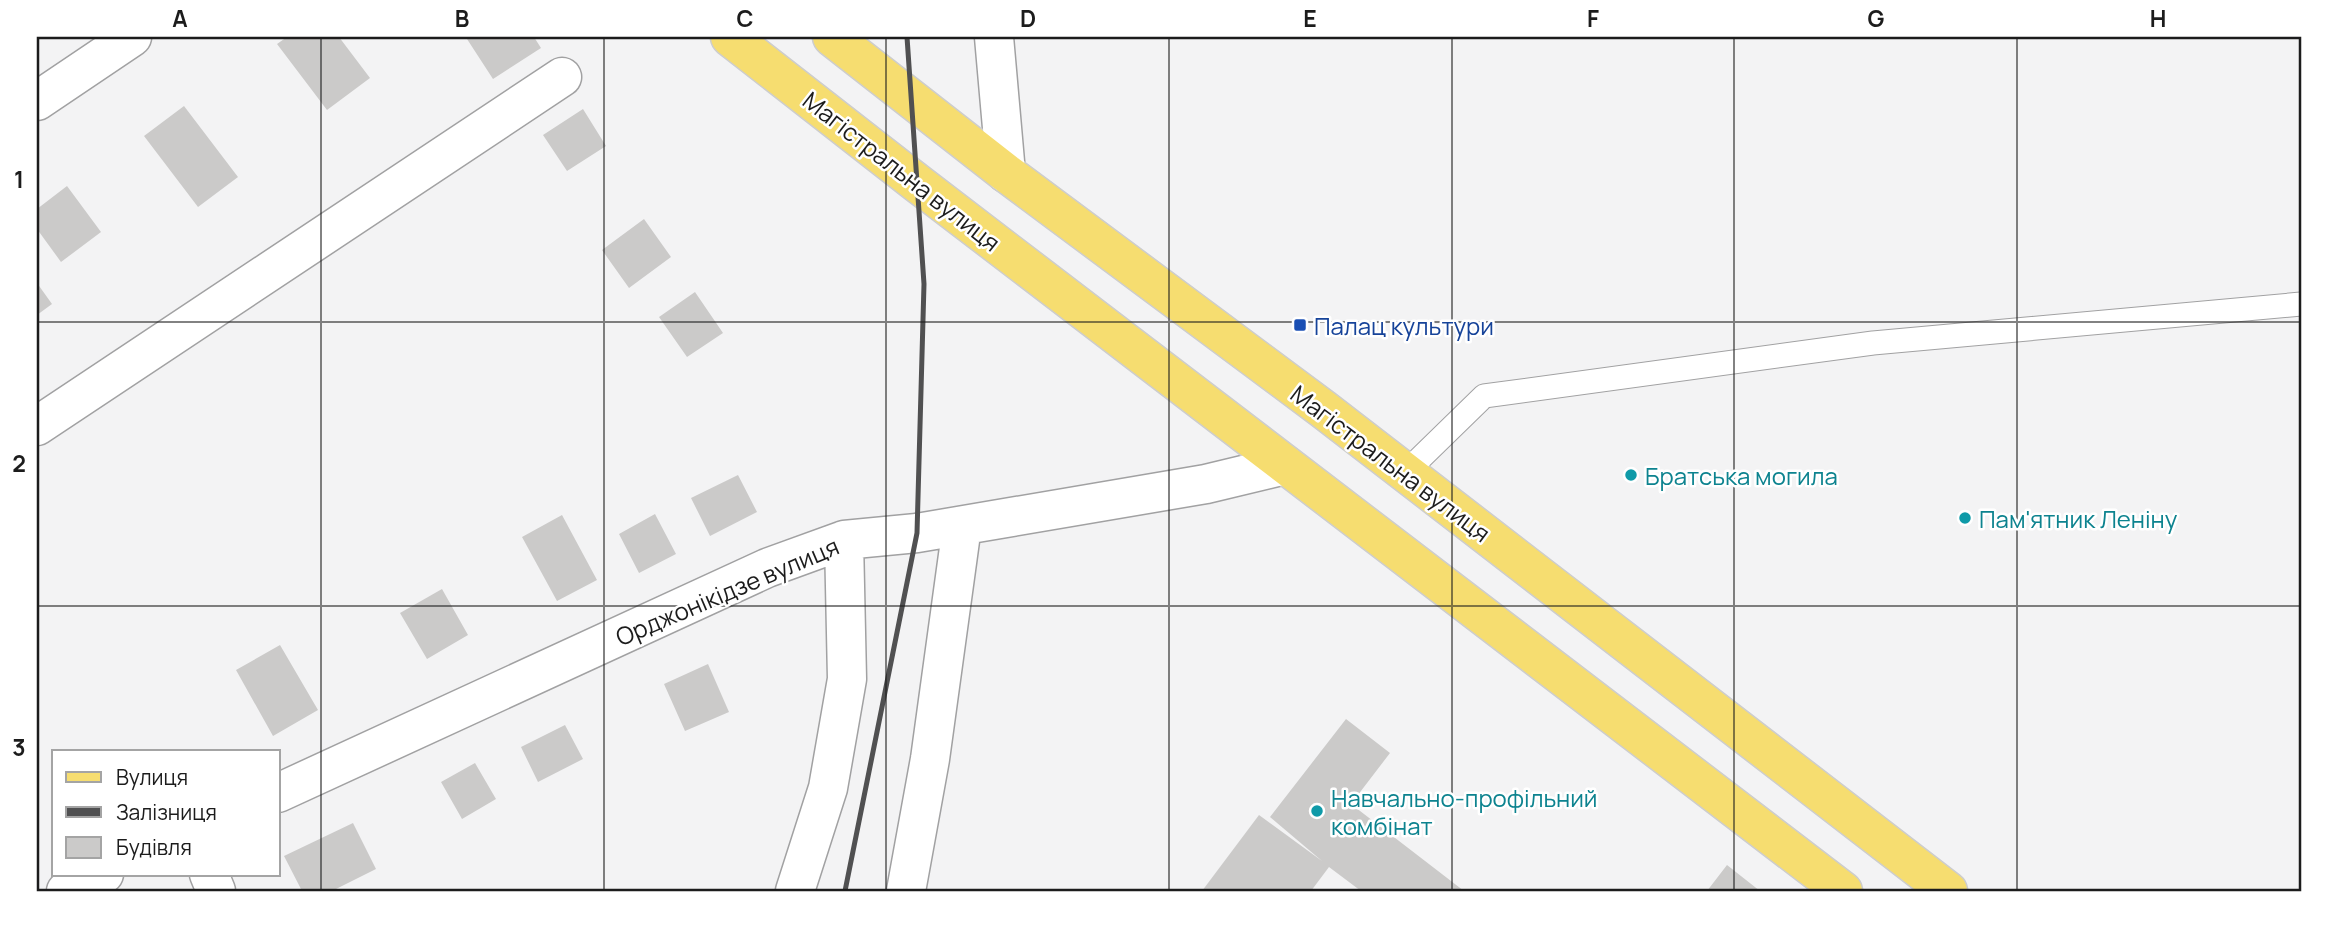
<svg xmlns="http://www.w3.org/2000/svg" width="2338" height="928" viewBox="0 0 2338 928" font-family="Manrope,sans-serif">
<rect width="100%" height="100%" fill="#f3f3f4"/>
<!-- building -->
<path fill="#cbcac9" d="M287,37H339L370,78L327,110L277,44Z
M471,37H534L541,48L493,79L467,39Z
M184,106L238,177L198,207L144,136Z
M583,109L606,146L567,171L543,135Z
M67,186L101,232L61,262L37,229V209Z
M644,219L671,257L629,288L602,250Z
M37,283L52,304L37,315Z
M695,292L723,333L687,357L659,317Z
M738,475L757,512L710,536L691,498Z
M655,514L676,554L639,573L619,534Z
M562,515L597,580L557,601L522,537Z
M442,589L468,635L427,659L400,613Z
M280,645L318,710L273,736L236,670Z
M708,664L729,712L685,731L664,684Z
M1346,719L1390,753L1351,804L1464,891H1361L1329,867L1311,891H1202L1259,815L1322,861L1270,817Z
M565,725L583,759L538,782L521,747Z
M475,763L496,799L462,819L441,782Z
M353,823L376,869L332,891H302L284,856Z
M1727,865L1760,891H1707Z"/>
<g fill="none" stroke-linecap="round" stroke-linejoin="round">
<defs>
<path id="service" d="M1405,473L1484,396L1873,343L2301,304"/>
<path id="minor" d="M994,37L1006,173
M37,101L132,37
M37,426L562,77
M278,793L767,568L844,540L917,533L1206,484L1285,465
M209,874L216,891
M66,891L104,874
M795,891L828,788L847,679L844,540
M906,891L930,759L962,526"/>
<path id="primary" d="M730,37L917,183L1843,891
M832,37L1006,173L1323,409L1948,891"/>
</defs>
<!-- service casing -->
<use href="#service" stroke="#a1a1a2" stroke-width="25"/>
<!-- minor casing -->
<use href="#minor" stroke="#a1a1a2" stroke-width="41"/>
<!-- primary casing -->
<use href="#primary" stroke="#cdcdcd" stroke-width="41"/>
<!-- service -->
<use href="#service" stroke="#fff" stroke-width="23"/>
<!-- minor -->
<use href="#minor" stroke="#fff" stroke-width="38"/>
<!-- primary -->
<use href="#primary" stroke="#f6dd70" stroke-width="38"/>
<!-- rail -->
<path stroke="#505051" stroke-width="5" d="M845,891L917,533L924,284L907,37"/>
</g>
<!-- grid -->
<path fill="none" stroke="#1c1c1c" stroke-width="2" stroke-opacity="0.55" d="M321,37V891M604,37V891M886,37V891M1169,37V891M1452,37V891M1734,37V891M2017,37V891M37,322H2301M37,606H2301"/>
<!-- markers -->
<rect fill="#1a4fb4" stroke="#fff" stroke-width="2.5" x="1293" y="318" width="14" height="14" rx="3.5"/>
<g fill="#0f9aa8" stroke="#fff" stroke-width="2.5">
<circle cx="1631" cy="475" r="7"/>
<circle cx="1965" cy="518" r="7"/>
<circle cx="1317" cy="811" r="7"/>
</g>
<g text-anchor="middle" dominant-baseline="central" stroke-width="5" stroke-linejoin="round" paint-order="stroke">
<!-- street labels -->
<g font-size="24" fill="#1c1c1c" stroke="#fff">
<text transform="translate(902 171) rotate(38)">Магістральна вулиця</text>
<text transform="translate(1391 463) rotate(37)">Магістральна вулиця</text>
<text transform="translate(727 591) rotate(-23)">Орджонікідзе вулиця</text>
</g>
<!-- transit labels -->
<g font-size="24" fill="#164399" stroke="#fff" text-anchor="start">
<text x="1314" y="325">Палац культури</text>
</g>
<!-- culture labels -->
<g font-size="24" fill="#0d838f" stroke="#fff" text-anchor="start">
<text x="1645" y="475">Братська могила</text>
<text x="1979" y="518">Пам'ятник Леніну</text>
<text x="1331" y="797">Навчально-профільний<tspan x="1331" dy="28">комбінат</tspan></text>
</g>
</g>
<!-- border -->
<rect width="2338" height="928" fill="none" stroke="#ffffff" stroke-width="77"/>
<!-- legend -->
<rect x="52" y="750" width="228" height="126" fill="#ffffff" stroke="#a4a4a4" stroke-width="2"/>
<rect x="66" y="772" width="35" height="10" fill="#f6dd70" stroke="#a4a4a4" stroke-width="2"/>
<text x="116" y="785" font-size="21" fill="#1c1c1c">Вулиця</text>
<rect x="66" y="807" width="35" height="10" fill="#505051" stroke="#a4a4a4" stroke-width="2"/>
<text x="116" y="820" font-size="21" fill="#1c1c1c">Залізниця</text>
<rect x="66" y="837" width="35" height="21" fill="#cbcac9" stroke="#a4a4a4" stroke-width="2"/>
<text x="116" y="855" font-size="21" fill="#1c1c1c">Будівля</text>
<rect x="38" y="38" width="2262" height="852" fill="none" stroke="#1c1c1c" stroke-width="2.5"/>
<g font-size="23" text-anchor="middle" font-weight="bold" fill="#1c1c1c">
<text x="180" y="27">A</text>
<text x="462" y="27">B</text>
<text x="745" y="27">C</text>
<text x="1028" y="27">D</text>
<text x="1310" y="27">E</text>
<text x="1593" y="27">F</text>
<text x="1876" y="27">G</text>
<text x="2158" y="27">H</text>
<text x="19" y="188">1</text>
<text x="19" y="472">2</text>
<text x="19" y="756">3</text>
</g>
</svg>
